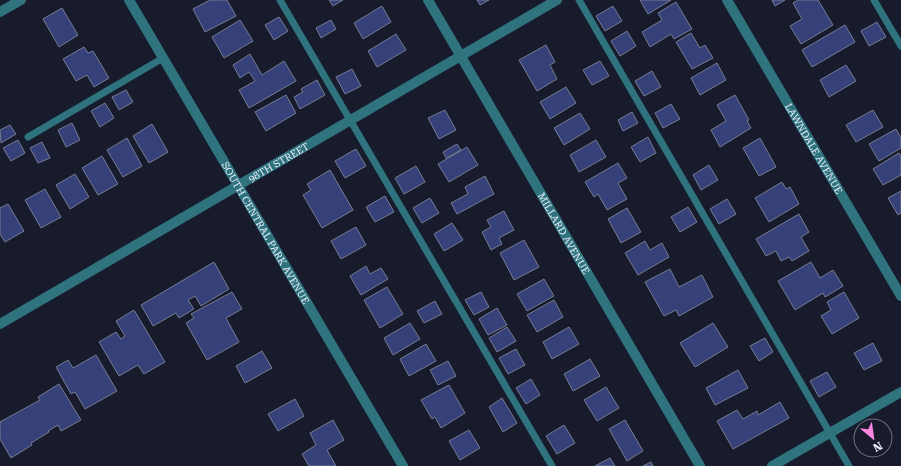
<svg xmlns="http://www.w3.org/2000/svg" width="901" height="466" viewBox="0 0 901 466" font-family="'Roboto Serif',serif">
<rect width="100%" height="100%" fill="#171b2c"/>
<!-- building -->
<path fill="#364179" stroke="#767c92" d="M210,0H227L236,16L205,32L193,9Z
M329,0H343L333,6Z
M477,0H489L480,5Z
M640,0H671L648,14Z
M772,0H785L775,6Z
M798,0H818L833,25L801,44L790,26L802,19L793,3Z
M676,2L692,29L674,39L671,34L650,47L642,32L662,20L658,13Z
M382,6L391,22L363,39L354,23Z
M613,6L622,21L605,31L596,16Z
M62,8L78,35L59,47L43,19Z
M279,17L288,31L274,40L265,25Z
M240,20L253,41L224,58L212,37Z
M331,20L336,29L321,38L316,28Z
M877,22L886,37L869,46L861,31Z
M845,25L855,42L812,67L802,50Z
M627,31L636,46L620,56L611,41Z
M691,33L700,48L705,45L713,58L692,69L676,42Z
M396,34L406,50L377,67L368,51Z
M546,45L555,62L550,65L557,79L537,91L519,60Z
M84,47L88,53L93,51L109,78L94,87L87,75L76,81L63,59Z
M250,54L262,75L284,61L296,81L249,108L239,90L255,81L249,72L240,78L233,65Z
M600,61L609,76L592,85L583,70Z
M717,63L726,80L700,95L691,78Z
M846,65L856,81L829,97L820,80Z
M352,69L361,86L345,94L336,77Z
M652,71L661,87L644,96L635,81Z
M317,80L325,95L300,109L294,97L303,92L301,89Z
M566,87L576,103L550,119L540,102Z
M126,90L133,102L119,110L112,97Z
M286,95L296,113L266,131L255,112Z
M735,95L749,120L747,121L751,128L720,147L711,130L726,121L717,105Z
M105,103L114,118L100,127L91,111Z
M671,104L680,119L663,128L655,113Z
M445,110L456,130L439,139L428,118Z
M873,110L883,127L856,142L846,125Z
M632,112L638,123L623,131L618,120Z
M580,113L590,129L564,145L554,128Z
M72,123L80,140L66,147L58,130Z
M152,124L168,152L149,163L133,136Z
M10,125L16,134L1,143L0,130Z
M896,129L901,138V148L879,161L869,144Z
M648,137L656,153L640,162L631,147Z
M127,138L142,166L123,177L107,150Z
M760,138L776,167L759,176L743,148Z
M18,140L25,153L11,161L3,148Z
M596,140L606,157L579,172L570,155Z
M42,142L50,158L38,163L30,148Z
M457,144L461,150L446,158L443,152Z
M467,147L478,165L449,182L438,164Z
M356,149L366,166L345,178L335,161Z
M899,153L901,156V175L883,185L873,169Z
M102,156L118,184L98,195L82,168Z
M618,163L627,178L618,183L627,199L607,210L598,194L594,197L585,182Z
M709,165L718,180L701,190L693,175Z
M416,166L425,182L404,194L395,178Z
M330,170L353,210L322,228L303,195L311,190L307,184Z
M75,174L89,197L70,209L56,185Z
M485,176L494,194L457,214L451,203L468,194L465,187Z
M782,182L786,189L790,187L799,204L769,222L755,198Z
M45,189L61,217L41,228L25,200Z
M901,191V213L898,215L888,198Z
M385,196L394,212L375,222L366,207Z
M430,198L439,213L422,223L413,208Z
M727,199L736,214L719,224L710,209Z
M8,204L24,231L5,242L0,234V208Z
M688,207L697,222L680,232L671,217Z
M627,208L641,232L621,243L608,219Z
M504,211L514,230L499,238L502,244L491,250L482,232L491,227L487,220Z
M799,214L809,232L801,237L809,251L792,261L789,257L781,261L776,251L766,256L756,239Z
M452,223L463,240L444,251L434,234Z
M356,227L366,245L341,259L331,241Z
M524,240L539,267L514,280L500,253Z
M645,241L650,250L662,243L669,257L638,275L625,253Z
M214,262L229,289L201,306L195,296L188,300L194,309L179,318L176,313L153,326L141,305Z
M811,262L820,278L833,270L843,286L825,297L823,293L795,310L778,281Z
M366,266L370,274L381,268L388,279L361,295L350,276Z
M670,269L679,287L702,275L713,297L679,316L676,310L664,316L645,282Z
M544,279L554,296L527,311L517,294Z
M387,287L403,314L380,328L364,300Z
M232,292L242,309L226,318L239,342L207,360L186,323L194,318L191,314Z
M481,292L489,307L474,315L465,300Z
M844,292L859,318L832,334L821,316L831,310L827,302Z
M554,300L563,317L537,332L527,315Z
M435,301L442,314L424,323L417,311Z
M497,308L507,325L488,335L479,319Z
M134,310L165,362L144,374L138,365L119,376L99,342L116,332L121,339L125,336L116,321Z
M410,323L420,339L393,355L384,338Z
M713,323L728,347L695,367L680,343Z
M507,327L516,341L497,352L489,338Z
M569,327L579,344L552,359L543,342Z
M765,338L773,352L759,361L750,346Z
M873,343L882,361L864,370L854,353Z
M426,344L436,361L409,376L400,359Z
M516,349L525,365L508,374L499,358Z
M262,351L272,368L245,383L236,366Z
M96,355L117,391L85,409L75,392L71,394L56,367L68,360L73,368Z
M590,359L600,376L573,391L564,374Z
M448,361L456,376L438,385L430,370Z
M738,370L748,388L715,405L706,388Z
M827,372L836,387L819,397L810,381Z
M531,379L540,395L526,404L516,388Z
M59,384L81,420L61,431L58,425L48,431L49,432L31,443L32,445L11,458L0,439V422L40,400L38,397Z
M449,385L465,413L441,428L435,417L432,419L421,400Z
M606,387L619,408L597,421L584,400Z
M502,398L517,423L503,432L489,407Z
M295,399L304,416L278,431L268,414Z
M780,402L789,418L733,449L717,421L737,410L743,419L757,411L758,415Z
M333,420L344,440L327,450L336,466H309L302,454L316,445L310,433Z
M625,420L643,451L627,461L609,429Z
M564,425L575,443L557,454L546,436Z
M469,430L480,448L460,460L449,441Z
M610,458L615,466H595Z
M651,462L653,466H643Z"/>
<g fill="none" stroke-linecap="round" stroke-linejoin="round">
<!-- service -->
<path stroke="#2f737e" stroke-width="7" d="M280,0L552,466
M579,0L849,466
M874,0L901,46
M28,137L163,58"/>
<!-- minor -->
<g stroke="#2f737e" stroke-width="10">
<path id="s1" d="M129,0L403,466"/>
<path id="s2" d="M428,0L700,466"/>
<path id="s3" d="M727,0L901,296"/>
<path d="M0,12L21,0"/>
<path id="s4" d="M0,324L557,0"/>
<path d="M772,466L901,392"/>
</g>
</g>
<g text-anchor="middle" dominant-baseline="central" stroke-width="3.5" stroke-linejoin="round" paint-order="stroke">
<!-- street labels -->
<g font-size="10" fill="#ecf0fc" stroke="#171b2c">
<text stroke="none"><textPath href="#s3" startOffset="172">LAWNDALE AVENUE</textPath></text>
<text stroke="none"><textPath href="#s4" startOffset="322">98TH STREET</textPath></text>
<text stroke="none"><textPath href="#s1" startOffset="270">SOUTH CENTRAL PARK AVENUE</textPath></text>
<text stroke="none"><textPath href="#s2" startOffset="270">MILLARD AVENUE</textPath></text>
</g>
</g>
<!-- north arrow -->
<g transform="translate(873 438) rotate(151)"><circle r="19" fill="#171b2c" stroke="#6c707f"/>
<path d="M0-3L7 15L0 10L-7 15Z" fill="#fd86e1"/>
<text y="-6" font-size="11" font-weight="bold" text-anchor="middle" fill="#ecf0fc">N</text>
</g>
</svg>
